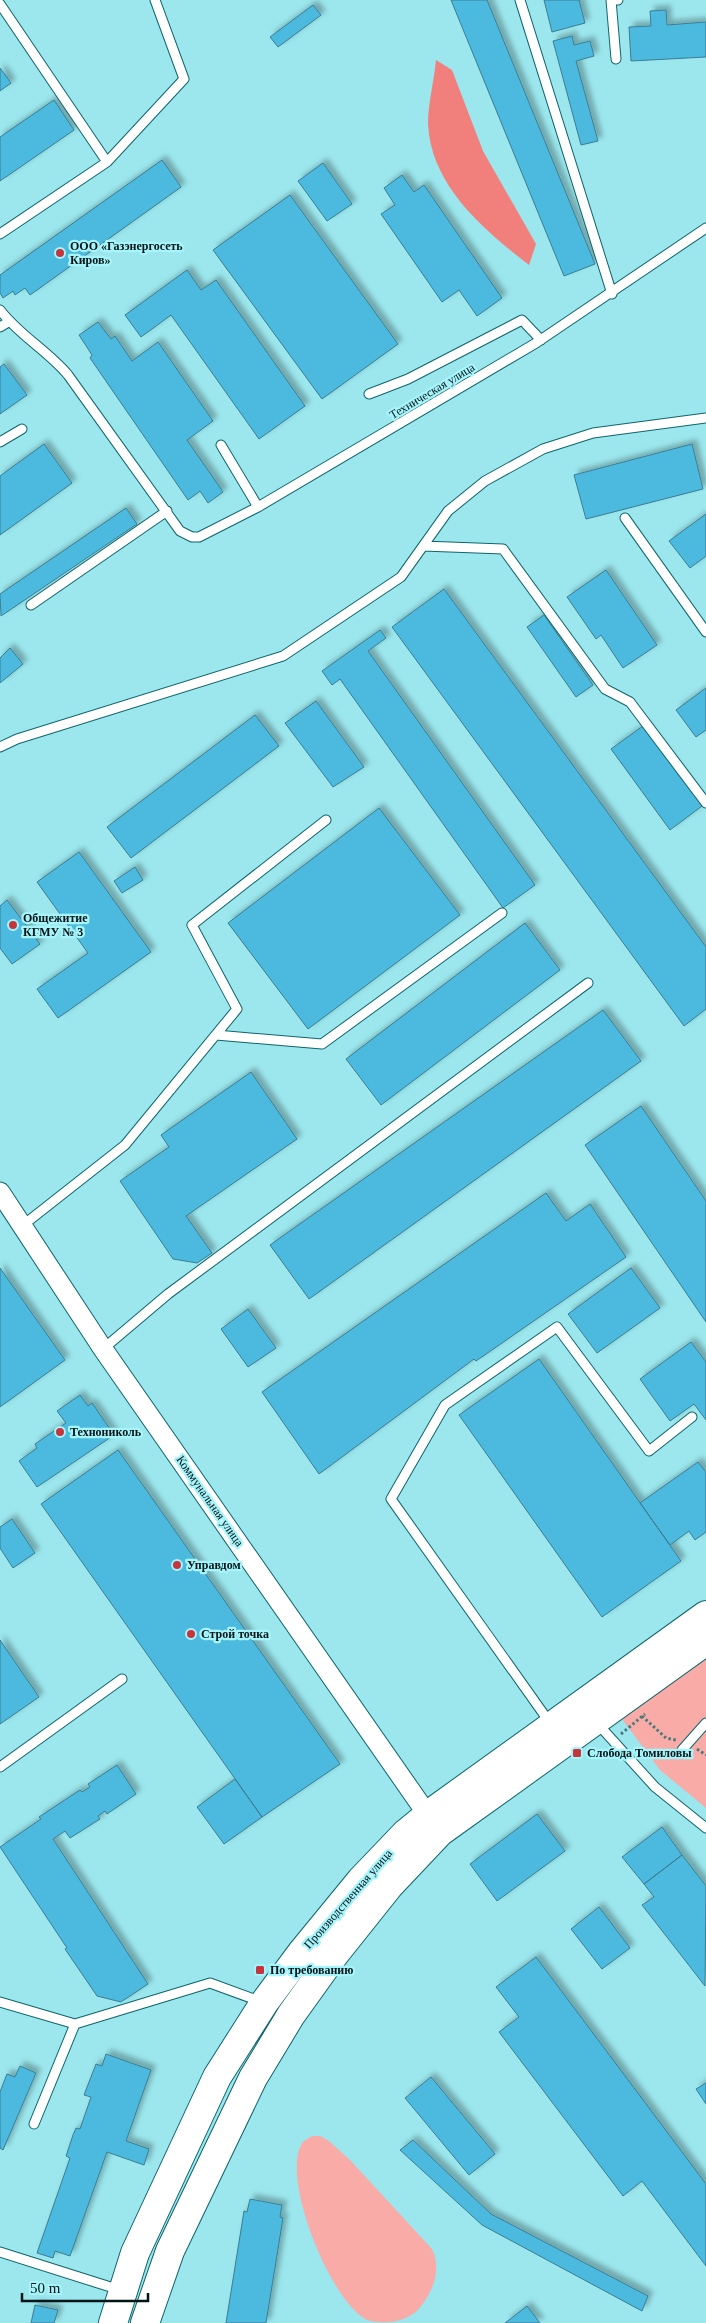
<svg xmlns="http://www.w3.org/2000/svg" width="706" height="2323" viewBox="0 0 706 2323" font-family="'Times New Roman',serif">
<defs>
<filter id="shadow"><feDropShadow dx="4.5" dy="-4.5" stdDeviation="2.5" flood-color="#0004"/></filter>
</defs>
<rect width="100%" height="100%" fill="#9be7ed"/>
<!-- green -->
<path fill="#f8aba7" d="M706,1657V1808L660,1770L622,1719Z
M312,2136H320L329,2141L350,2160L432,2249C440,2266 436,2283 426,2299C419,2310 413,2316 400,2320C391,2323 377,2323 367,2320C331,2302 282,2182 301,2145C303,2140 308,2139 312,2136Z"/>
<!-- forest -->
<path fill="#f1807d" d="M436,60L452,70L483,151L536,244L529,265C484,230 431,186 428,124C428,104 434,81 436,60Z"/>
<!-- building -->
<path fill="#4cbade" stroke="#3b7d93" filter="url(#shadow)" d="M451,0H487L595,264L564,276Z
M544,0H579L585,23L552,32Z
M313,5L321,15L278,47L270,37Z
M666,10L667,25L706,22V57L631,61L629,27L651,26L650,11Z
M572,36L574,45L590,41L594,56L576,61L598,141L581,145L553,41Z
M0,68L11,83L0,91Z
M54,100L74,130L0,181V137Z
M162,160L181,187L30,295L25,288L15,295L13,291L3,298L0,293V275Z
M323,163L352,204L327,221L298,181Z
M402,175L414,192L424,185L502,298L477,316L459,290L442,302L381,214L395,205L384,188Z
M290,195L398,344L322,399L213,250Z
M187,270L201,290L216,280L305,406L259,439L171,315L141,337L125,315Z
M98,322L111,339L115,336L132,361L158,342L213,421L187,440L223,492L208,503L200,491L188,500L90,358L92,355L79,335Z
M4,364L27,395L0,414V367Z
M44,444L72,483L0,535V476Z
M692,444L703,489L586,519L574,475Z
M126,508L137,524L1,616L0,594Z
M706,514V556L690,568L669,541Z
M606,570L657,645L623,668L601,635L596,639L567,597Z
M444,589L706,947V1009L684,1026L392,627Z
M544,615L593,685L576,697L527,627Z
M380,630L386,638L368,651L535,885L503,908L340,679L332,685L322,671Z
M10,648L23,664L0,683V658Z
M706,688V730L696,737L676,710Z
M316,701L364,767L333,787L285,723Z
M255,715L279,746L131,858L107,827Z
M643,726L702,806L670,830L611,749Z
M379,808L460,915L308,1029L228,923Z
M79,852L151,952L58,1018L37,989L88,953L37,882Z
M135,867L143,880L122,893L114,881Z
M7,900L40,944L12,964L0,948V906Z
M525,923L560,970L381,1105L346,1059Z
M603,1010L641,1061L309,1299L270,1245Z
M251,1072L297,1139L186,1216L212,1253L197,1263L173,1259L120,1181L169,1147L161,1135Z
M641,1106L706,1201V1322L585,1145Z
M546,1193L566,1221L590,1204L626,1257L476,1361L474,1359L319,1474L262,1392Z
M0,1268L65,1360L0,1407Z
M631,1268L660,1308L597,1353L568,1314Z
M248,1309L276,1348L248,1367L221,1329Z
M691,1342L706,1362V1420L694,1404L670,1421L640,1379Z
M539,1359L681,1561L602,1617L459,1415Z
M80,1395L88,1406L92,1403L114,1435L37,1487L19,1461L37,1448L35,1444L66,1423L57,1411Z
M118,1450L340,1764L262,1817L41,1504Z
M698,1462L706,1472V1532L695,1540L689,1531L670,1545L640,1503Z
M12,1519L35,1553L13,1568L0,1548V1527Z
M0,1640L39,1697L0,1724Z
M117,1765L136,1794L107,1814L105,1811L98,1816L100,1819L70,1838L65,1831L53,1839L148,1984L121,2002L97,1996L65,1949L67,1948L0,1847L41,1819L39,1817L80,1790L82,1792L90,1787L88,1784Z
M235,1779L262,1817L224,1844L197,1807Z
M537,1814L565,1851L497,1901L470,1864Z
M662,1827L682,1855L644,1884L622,1857Z
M682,1855L706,1886L705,1986L642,1905L654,1897L644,1884Z
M599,1907L630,1948L602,1969L571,1929Z
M536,1957L706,2184V2266L642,2181L623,2196L499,2032L519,2017L496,1987Z
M106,2054L151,2070L126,2141L149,2149L144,2165L107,2152L70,2256L55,2251L53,2258L37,2253L70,2158L66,2156L73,2135L76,2128L80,2129L91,2097L84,2095L96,2064L102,2066Z
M20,2066L36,2073L3,2150L0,2148V2092L7,2074L15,2077Z
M431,2077L495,2154L469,2175L405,2098Z
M706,2083V2104L696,2089Z
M413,2140L491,2214L648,2296L642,2311L482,2225L400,2150Z
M250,2199L282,2205L280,2217L283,2218L266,2323H226L244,2211L247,2212Z
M35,2305L58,2310L54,2323H31Z
M527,2306L540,2323H505Z"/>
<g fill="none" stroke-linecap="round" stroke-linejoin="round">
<defs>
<path id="service" d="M520,0L612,294
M0,4L107,162L0,234
M616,59L611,0H618
M107,162L184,79L155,0
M0,310C19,335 48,351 68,375L180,531L192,537H199L258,507L536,343L706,228
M0,327L10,321
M369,394L408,379L522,320L541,340
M0,442L22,429
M221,445L258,507
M625,518L706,632
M423,546L503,549L605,689L630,702L706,803
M31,605L167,511
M0,747L17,739L283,656L401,577L448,511L485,481L543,449L593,433L706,418
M216,1035L322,1044L502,913
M22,1226L125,1145L237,1009L192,925L326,820
M103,1349L168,1294L588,983
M550,1723L391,1499L445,1405L557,1327L649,1451L692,1417
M597,1723L655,1787L706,1828
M682,1750L706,1723
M0,1767L122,1679
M0,2002L75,2024L210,1983L262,2002
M34,2124L75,2024
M0,2252L120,2290"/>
<path id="minor" d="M0,1192L103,1349L434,1824"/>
<path id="trunk" d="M113,2323L135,2253L217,2077L264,2003L302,1952L361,1880L406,1833L428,1815L706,1615
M145,2323L170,2251L253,2078L291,2015L334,1955L389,1886L440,1832L706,1641"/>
</defs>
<!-- service casing -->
<use href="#service" stroke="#0e656b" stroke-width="11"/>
<!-- minor casing -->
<use href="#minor" stroke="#0e656b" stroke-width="21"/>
<!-- trunk casing -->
<use href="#trunk" stroke="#0e656b" stroke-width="30"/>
<!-- path -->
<path stroke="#4a797d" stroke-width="3" stroke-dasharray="2.5 2.5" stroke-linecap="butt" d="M642,1716L666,1738L676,1740
M621,1734L645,1714
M697,1749L706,1755"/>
<!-- service -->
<use href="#service" stroke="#fff" stroke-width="9"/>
<!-- minor -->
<use href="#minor" stroke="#fff" stroke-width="19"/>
<!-- trunk -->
<use href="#trunk" stroke="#fff" stroke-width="28"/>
</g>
<!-- markers -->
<g fill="#c5353c" stroke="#a8f4fb" stroke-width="2">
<circle cx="60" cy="253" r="5"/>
<circle cx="13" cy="925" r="5"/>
<circle cx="60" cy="1432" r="5"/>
<circle cx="177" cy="1565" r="5"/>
<circle cx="191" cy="1634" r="5"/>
<rect x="572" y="1748" width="10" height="10" rx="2.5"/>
<rect x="255" y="1965" width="10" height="10" rx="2.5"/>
</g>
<g text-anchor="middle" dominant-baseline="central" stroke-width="4.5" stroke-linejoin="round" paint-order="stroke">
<!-- poi labels -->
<g font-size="12" font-weight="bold" fill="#001517" stroke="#a8f4fb" text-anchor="start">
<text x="70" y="246">ООО «Газэнергосеть<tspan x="70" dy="14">Киров»</tspan></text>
<text x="23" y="918">Общежитие<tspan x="23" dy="14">КГМУ № 3</tspan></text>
<text x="70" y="1432">Технониколь</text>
<text x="187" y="1565">Управдом</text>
<text x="201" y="1634">Строй точка</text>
<text x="587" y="1753">Слобода Томиловы</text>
<text x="270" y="1970">По требованию</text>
</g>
<!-- street labels -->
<g font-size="12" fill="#001517" stroke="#a8f4fb">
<text transform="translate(432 391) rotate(-31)">Техническая улица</text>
<text transform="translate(210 1501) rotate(55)">Коммунальная улица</text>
<text transform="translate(348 1899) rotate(-49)">Производственная улица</text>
</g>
</g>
<!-- scale -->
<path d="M22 2293v8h126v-8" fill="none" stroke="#001517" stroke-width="2.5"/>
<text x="30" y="2293" font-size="15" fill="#001517" stroke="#a8f4fb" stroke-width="4" paint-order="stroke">50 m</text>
</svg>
